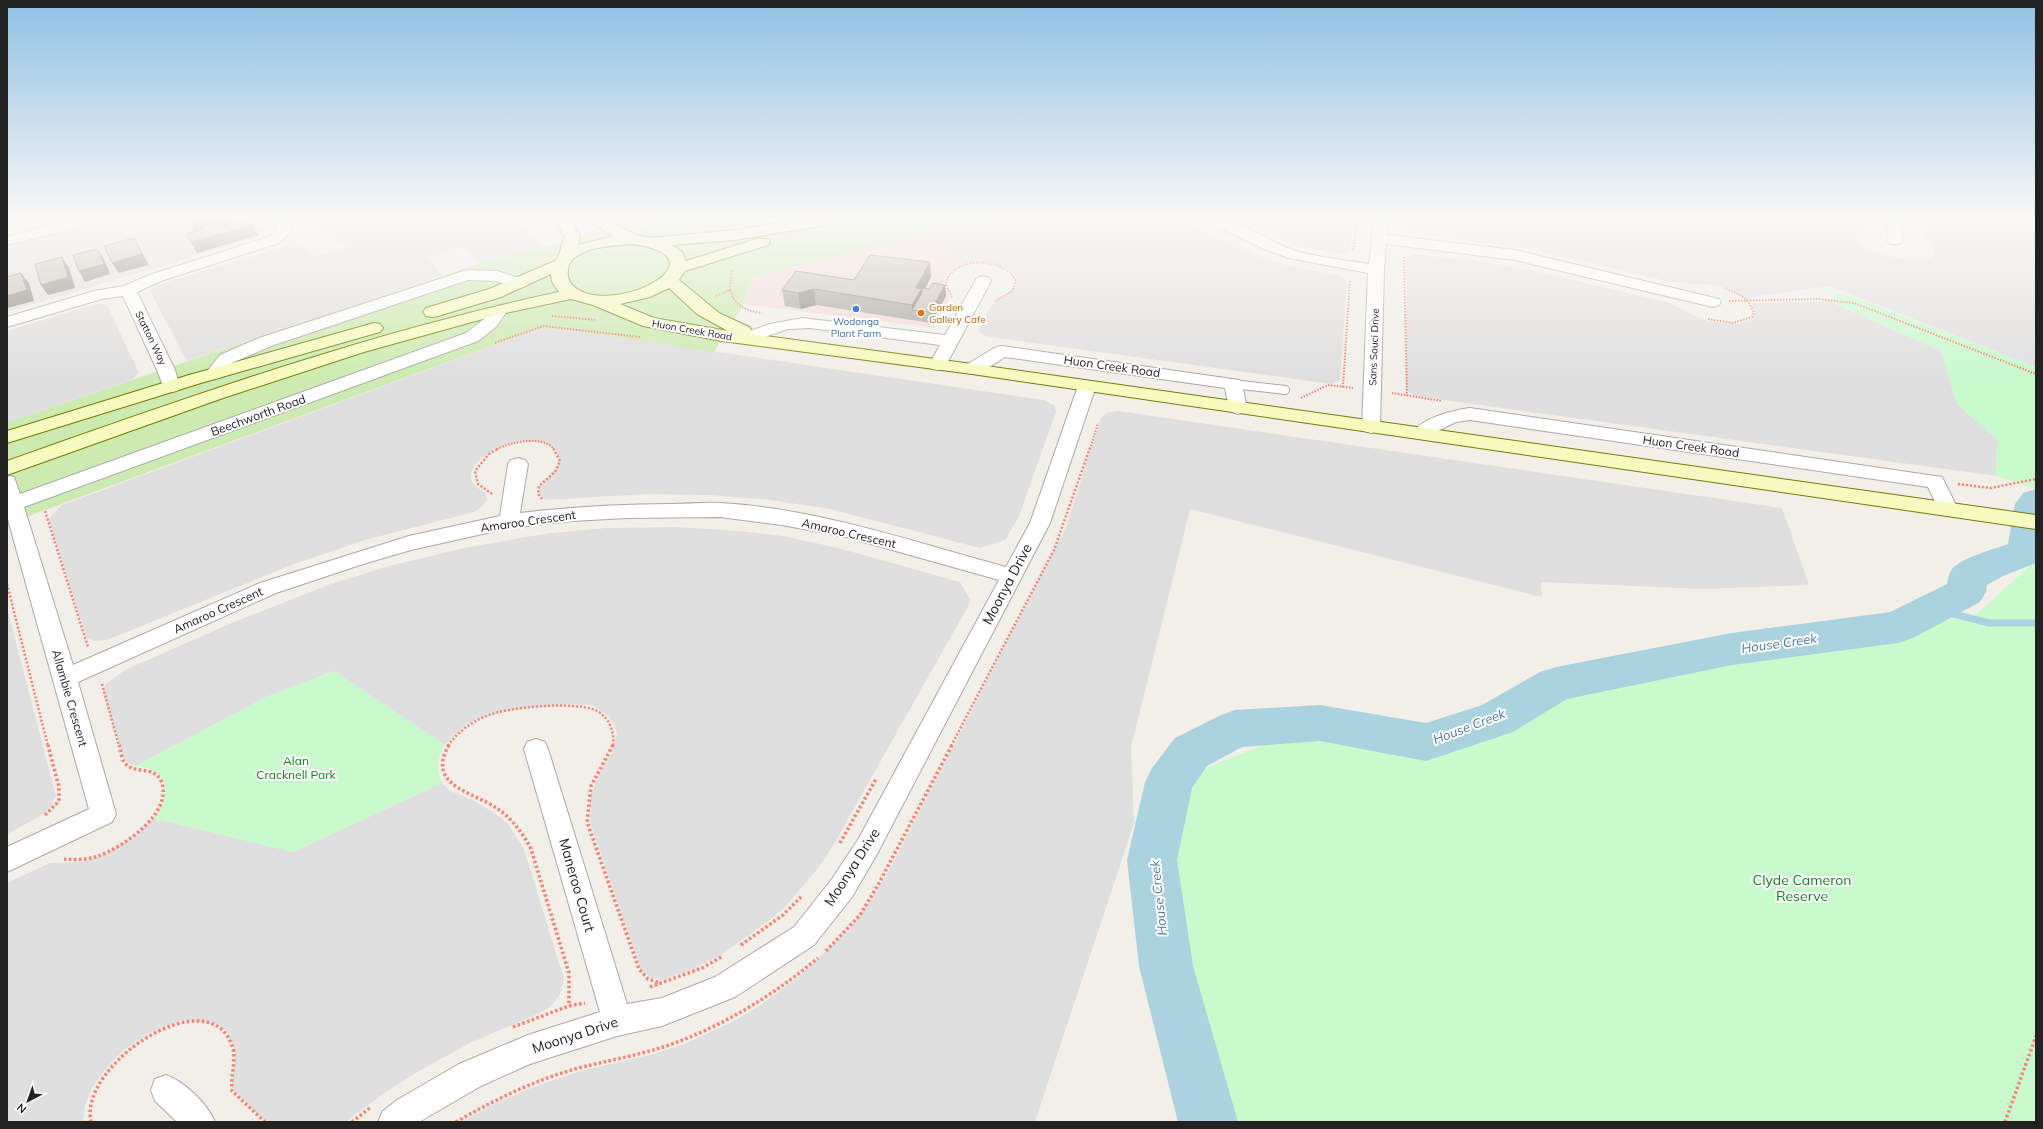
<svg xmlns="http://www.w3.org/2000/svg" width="2043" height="1129" viewBox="0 0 2043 1129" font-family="Mulish,sans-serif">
<rect width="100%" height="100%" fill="#f2efe9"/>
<!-- residential -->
<path fill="#e0dfdf" d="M109,219H248L264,229V232L256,238L7,312V247Z
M303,219H514L543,245L539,249L480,263L464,247L428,258L443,275L187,361L150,291L157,285L296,243L317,256L348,247Z
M623,219H671L641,226L628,223Z
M989,219H1180L1185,228L1197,234L1229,241L1264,258L1283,264L1340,276L1347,281L1340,380L1331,384L984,336L978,331L991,306L1012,291L1016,285V278L1008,268L996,264L979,262L961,264L934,231Z
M1248,219H1352L1350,252L1341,255L1289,243L1261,230L1251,224Z
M1409,219H1874L1857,231L1855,236L1858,241L1867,249L1882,255L1911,261L1926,260L1933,256L1935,252L1934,248L1925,240L1922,231L1936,219H2036V367L1829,286L1746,298L1730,289L1714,285L1671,282L1525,248L1414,233L1407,229Z
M1414,254L1484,262L1531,270L1669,303L1704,320L1721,323L1737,324L1750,320L1755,312L1751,303L1829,301L1941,351L1957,404L1997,439L1996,476L1415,396L1406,390L1407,256Z
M96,304L107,305L139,373L131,380L7,422V331Z
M554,328L1044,400L1055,406L1056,412L1019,516L1005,540L980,548L830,509L770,500L710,495L648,494L546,500L540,496L538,491L540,486L557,466L559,461L557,451L549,445L541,442L520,441L495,448L477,462L471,473V478L474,485L485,493L487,499L483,506L474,512L365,540L294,564L107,640L95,641L87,638L48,519L62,505L532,331Z
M1118,411L1782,508L1809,585L1704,589L1541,582L1542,597L1190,509L1131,747L1134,823L1035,1122H461L488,1107L533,1087L581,1071L653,1054L684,1044L732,1022L759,1006L800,976L848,930L876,892L893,863L1066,527L1101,418L1106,413Z
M674,527L741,531L783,536L838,548L960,582L971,601L835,842L819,867L785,907L770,920L721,955L693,969L662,980L652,978L641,970L590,823L589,807L591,794L600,772L613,751L617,734L615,726L608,715L592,705L565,704L490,713L465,725L445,745L334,671L266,697L136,766L131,765L124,759L104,697L103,691L106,684L125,670L234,622L328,585L389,566L464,548L550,533L606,528Z
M7,608L56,796L51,806L42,815L7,834Z
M442,783L450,791L471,799L496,814L508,824L524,849L564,979L559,996L550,1007L540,1013L470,1043L419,1071L386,1092L345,1122H266L235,1092L232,1086L235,1056L233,1043L225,1030L212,1022L194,1020L180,1021L154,1030L121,1052L104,1071L92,1088L85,1106L83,1122H7V883L50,863L81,862L103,855L137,835L153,818L293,852Z"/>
<!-- commercial -->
<path fill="#f2dad9" d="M934,231L961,264L949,270L944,279L943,288L950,297L934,328L744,304L751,277Z"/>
<!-- grass -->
<path fill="#cdebb0" d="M671,219H989L751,277L744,304L714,352L554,328L532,331L7,524V422L480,263L539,249L628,223L641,226Z"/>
<!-- park -->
<path fill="#c8facc" d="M1841,292L2036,367V489L1996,476L1997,439L1957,404L1941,351L1829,301Z
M2036,552V1122H1195V1019L1171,912L1169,808L1184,780L1213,765L1296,732L1425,730L1583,687L1686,664L1791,654L1977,614L2035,561Z
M334,671L445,745C437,758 436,768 442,783L293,852L153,818C171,794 171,770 136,766L266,697Z"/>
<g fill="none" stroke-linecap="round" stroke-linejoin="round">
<!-- stream -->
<path stroke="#aad3df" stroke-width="7" d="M1934,609L1989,623H2036"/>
<!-- river -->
<path fill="#aad3df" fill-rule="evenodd" d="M2036,489V563L2003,576L1987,585L1986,592L1980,602L1913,638L1898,643L1732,665L1567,699L1513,732L1426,761L1320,741L1242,747L1207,766L1192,788L1177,860L1193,966L1238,1122H1178L1139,966L1127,860L1145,782L1152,768L1175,738L1219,716L1235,710L1320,705L1426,723L1482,705L1540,672L1556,667L1732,633L1890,612L1947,584C1948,578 1950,570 1954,567C1967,556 1992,550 2008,544L2015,504L2023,493Z"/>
<defs>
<path id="lane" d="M1233,384L1285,390"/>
<path id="street" d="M71,219H93L91,222L64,231L7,245V237Z
M269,219H285L292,227V231L279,243L161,281L137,292L175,370L180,387L177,391L171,392L165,391L157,370L123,296L102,299L7,327V317L94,291L124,286L149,275L269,237L278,228Z
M1211,219C1241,219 1268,242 1296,251C1320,258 1345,260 1369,264L1374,219H1388L1387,235L1515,250L1719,299L1721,302L1719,305L1713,307L1515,260L1386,244L1384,270L1380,427L1378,431L1371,433L1364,431L1362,427L1368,273L1289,258L1264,249L1212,224L1210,221Z
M1891,219H1908L1901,225L1902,241L1900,244H1890L1888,241L1887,224Z
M467,270L497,271L526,280L528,283L526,286L520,288L496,281L468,280L271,346L232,363L220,378L214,379L208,378L205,374L220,355L259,338Z
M983,276L989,278L991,281L944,369L938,370L932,369L929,365L940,345L810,328L788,329L756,340L750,339L748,335L750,331L770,324L802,318L945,335L975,281L977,278Z
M499,306L505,308L507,311L496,327L478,341L24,507L73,665L260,583L409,536L500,516L508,464L511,460L518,458L525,460L528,464L520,513C571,507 621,504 671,504C687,504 704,502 720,503C815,508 914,542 1006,567L1030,523L1078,386L1081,382L1087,381L1093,382L1096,386L1050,523L877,854L852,897L814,945L735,997L662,1026L617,1036L530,1064L481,1086L419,1122H378L383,1111L397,1100L459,1064L528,1035L600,1012L524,749L527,742L536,739L545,742L548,749L627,1004L662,998L715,977L794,927L832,879L859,838L999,580L846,537L782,525L720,517L627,518L572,521L509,528L411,550L363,564L276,593L78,682L116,814L112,822L7,872V847L89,809L7,516V476L14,477L20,494L466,333L484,319L493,308Z
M1002,346L1239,380L1242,384L1247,408L1244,412L1238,414L1232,412L1229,408L1225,388L1005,357C993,364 980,376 966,373L963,369L966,365L996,347Z
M1470,408L1935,476L1942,477L1958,509L1955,514L1948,516L1941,514L1928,487L1470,420L1456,422L1421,439L1414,437L1412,433C1422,418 1453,410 1470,408Z
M166,1075C185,1082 207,1103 215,1122H177L155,1101L151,1090L155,1079Z"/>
<path id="secondary" d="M554,219H570L580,236L578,245L613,236L590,222L587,219H605L636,235L651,238L735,230L804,219H840L837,222L832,224L735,240L672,245L682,252L686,261L756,239H768L770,242L768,245L685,271L679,280L719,313L749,327L752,331L750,334L972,364L2036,515V529L972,374L722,341L643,326L593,305L571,299L501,314L364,352L223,398L7,475V461C189,397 370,332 559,292L552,282L551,274L501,297L438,316L432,317L426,316L423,312L426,308L489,289L555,261L559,255L564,236ZM632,244C726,257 621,314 579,290C568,284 566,276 569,264C581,246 613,246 632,244ZM669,288L697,314L728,331L654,318L620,304L650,297Z
M374,323L380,324L383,328L380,332L201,383L7,443V431L189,375Z"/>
</defs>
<!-- lane casing -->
<use href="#lane" stroke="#a9a9a9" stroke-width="10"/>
<!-- street casing -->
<use href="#street" stroke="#a9a9a9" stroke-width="2"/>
<!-- secondary casing -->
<use href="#secondary" stroke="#707d05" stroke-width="2"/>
<!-- path-far2 -->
<path stroke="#fa8072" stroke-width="2" stroke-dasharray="1.5 1.5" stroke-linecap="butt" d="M1183,219L1189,228L1206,235
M1406,226L1408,219
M1866,227L1877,219
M1353,250L1357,219
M1404,257L1407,396
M730,290C735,306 746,311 762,313
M716,296L730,290L732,269
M952,297L946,285C948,261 986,258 1003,268C1009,271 1012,275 1016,281L1012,291L994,302
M1729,301L1818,299L1854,303L2036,374
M552,316L597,320
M1708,319L1733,323L1752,317L1754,312L1749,303L1742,296L1724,288
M495,343L543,326L640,337
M1343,387L1350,280
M1392,393L1442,401
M1301,398L1328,385L1353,388
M497,449C512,442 542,435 554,449
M1090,449L1098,423"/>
<!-- path-far1 -->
<path stroke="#fa8072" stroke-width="2.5" stroke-dasharray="2 2" stroke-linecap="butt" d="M1958,484L1991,488L2036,479
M492,494L478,484L475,471L489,454L499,448
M542,499L538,494L539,486L555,472L560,461L553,448
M45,511L88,647
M7,584L48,746
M102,684L119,746
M448,746C457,732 472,722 486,716C508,707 573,701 595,710C609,716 615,732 613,746
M951,746L1054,550L1090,448"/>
<!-- path -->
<path stroke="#fa8072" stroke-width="3.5" stroke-dasharray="2.5 2.5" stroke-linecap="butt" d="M449,745C425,786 474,792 498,809C512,819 523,833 531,849L569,973V1006
M613,745L591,786L587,822L639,969L648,979L661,983
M45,815L59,801V787L48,745
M840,843L876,779
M64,859C75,860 87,860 98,856C122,848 175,812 161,781C154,765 133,775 124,762C121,758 121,750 119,745
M741,945L783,915L801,897
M826,951L860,915L878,885L952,745
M650,987L702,968L723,956
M513,1027L569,1006L585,1003
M91,1122C78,1066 205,980 231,1043C238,1058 230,1075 232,1091L265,1122
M352,1122L371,1107
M456,1122C494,1100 533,1081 575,1069C609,1060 642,1055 675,1043C728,1023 775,994 818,958
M2005,1122L2036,1036"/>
<!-- lane -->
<use href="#lane" stroke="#fff" stroke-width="8"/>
<!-- street -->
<use href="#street" fill="#fff" fill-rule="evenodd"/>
<!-- secondary -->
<use href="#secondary" fill="#f7fabf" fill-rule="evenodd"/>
</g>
<!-- wall -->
<path fill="#aba49e" d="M186,219H236L258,235L197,253L186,234L194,232Z
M931,277L925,289H929L945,285L946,296L931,323L816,305L801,309L785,306L782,290L854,280Z"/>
<!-- shaded-wall -->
<path fill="#8b8681" d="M211,219H236L238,223L196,235L190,225Z
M252,225L258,235L197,253L191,242Z
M134,238L149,265L119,273L112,263Z
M97,249L104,259L110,274L85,282L79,271Z
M62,257L69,267L75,288L48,295L41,285Z
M930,262L931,277L922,294L912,310V305L916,288Z
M21,273L29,283L34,301L7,308V296Z
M945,285L946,296L931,323L930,312Z
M814,289L816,305L801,309L798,293Z"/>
<!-- building -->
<path fill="#c7bfb8" stroke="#8b8681" d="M186,219H211L190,225Z
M238,219H248L252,225L191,242L186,234L205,229L204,226L218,222L219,224Z
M134,238L142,254L112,263L104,246Z
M97,249L104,264L79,271L73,255Z
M870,255L930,262L916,288H922L912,305L814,289L798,293L782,290L796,271L854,280Z
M62,257L68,277L41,285L35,264Z
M21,273L27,290L7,296V277Z
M933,283L945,285L930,312L912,310L922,293V288H919L929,289Z"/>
<!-- sky -->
<linearGradient id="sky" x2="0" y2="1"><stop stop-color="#8fc0e4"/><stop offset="0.58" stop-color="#f9f8f5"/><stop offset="1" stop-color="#f9f8f5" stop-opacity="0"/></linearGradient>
<rect width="2043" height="377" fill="url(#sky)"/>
<!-- markers -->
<circle fill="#3f7fe0" stroke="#fff" stroke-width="1.5" cx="856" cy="309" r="4"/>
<circle fill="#e8710a" stroke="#fff" stroke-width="1.5" cx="921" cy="313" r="4"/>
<g text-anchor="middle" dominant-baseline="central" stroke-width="4" stroke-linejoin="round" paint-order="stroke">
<!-- far-food labels -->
<g font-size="10" fill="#c56008" stroke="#fff" text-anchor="start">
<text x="929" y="307">Garden<tspan x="929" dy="12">Gallery Cafe</tspan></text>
</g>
<!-- far-shop labels -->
<g font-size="10" fill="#366cbe" stroke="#fff">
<text x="856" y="321">Wodonga<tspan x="856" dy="12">Plant Farm</tspan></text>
</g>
<!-- far-street labels -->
<g font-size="10" fill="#222" stroke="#fff">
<text transform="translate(692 330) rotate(10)">Huon Creek Road</text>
<text transform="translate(151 338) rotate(64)">Statton Way</text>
<text transform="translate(1374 347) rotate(-88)">Sans Souci Drive</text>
</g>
<!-- street labels -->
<g font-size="12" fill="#222" stroke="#fff">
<text transform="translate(1112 366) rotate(8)">Huon Creek Road</text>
<text transform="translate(258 415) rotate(-20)">Beechworth Road</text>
<text transform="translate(1691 446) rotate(8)">Huon Creek Road</text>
<text transform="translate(528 521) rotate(-8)">Amaroo Crescent</text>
<text transform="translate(849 533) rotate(13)">Amaroo Crescent</text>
<text transform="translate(218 610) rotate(-24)">Amaroo Crescent</text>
<text transform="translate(70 698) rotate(74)">Allambie Crescent</text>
</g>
<!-- park labels -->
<g font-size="12" fill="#0c8416" stroke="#fff">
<text x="296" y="760">Alan<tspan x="296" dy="14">Cracknell Park</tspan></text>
</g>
<!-- water labels -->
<g font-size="13" font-style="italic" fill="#4a7aab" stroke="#fff">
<text transform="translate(1779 643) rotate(-8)">House Creek</text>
<text transform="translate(1469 726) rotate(-21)">House Creek</text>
<text transform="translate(1158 898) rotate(-96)">House Creek</text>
</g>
<!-- near-street labels -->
<g font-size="14" fill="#222" stroke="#fff">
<text transform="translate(1007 584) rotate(-62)">Moonya Drive</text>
<text transform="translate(852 867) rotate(-57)">Moonya Drive</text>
<text transform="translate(577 885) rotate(74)">Maneroo Court</text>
<text transform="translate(575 1035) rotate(-18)">Moonya Drive</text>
</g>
<!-- near-park labels -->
<g font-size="14" fill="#0c8416" stroke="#fff">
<text x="1802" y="880">Clyde Cameron<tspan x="1802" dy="16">Reserve</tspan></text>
</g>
</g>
<!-- border -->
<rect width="2043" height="1129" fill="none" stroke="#222222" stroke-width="16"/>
<!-- north arrow -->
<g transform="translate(28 1101) rotate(221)" stroke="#ffffff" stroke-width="3" paint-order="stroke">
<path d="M0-3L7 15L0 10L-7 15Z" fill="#222222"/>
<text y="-6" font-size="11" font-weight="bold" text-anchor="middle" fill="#222222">N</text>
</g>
</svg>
